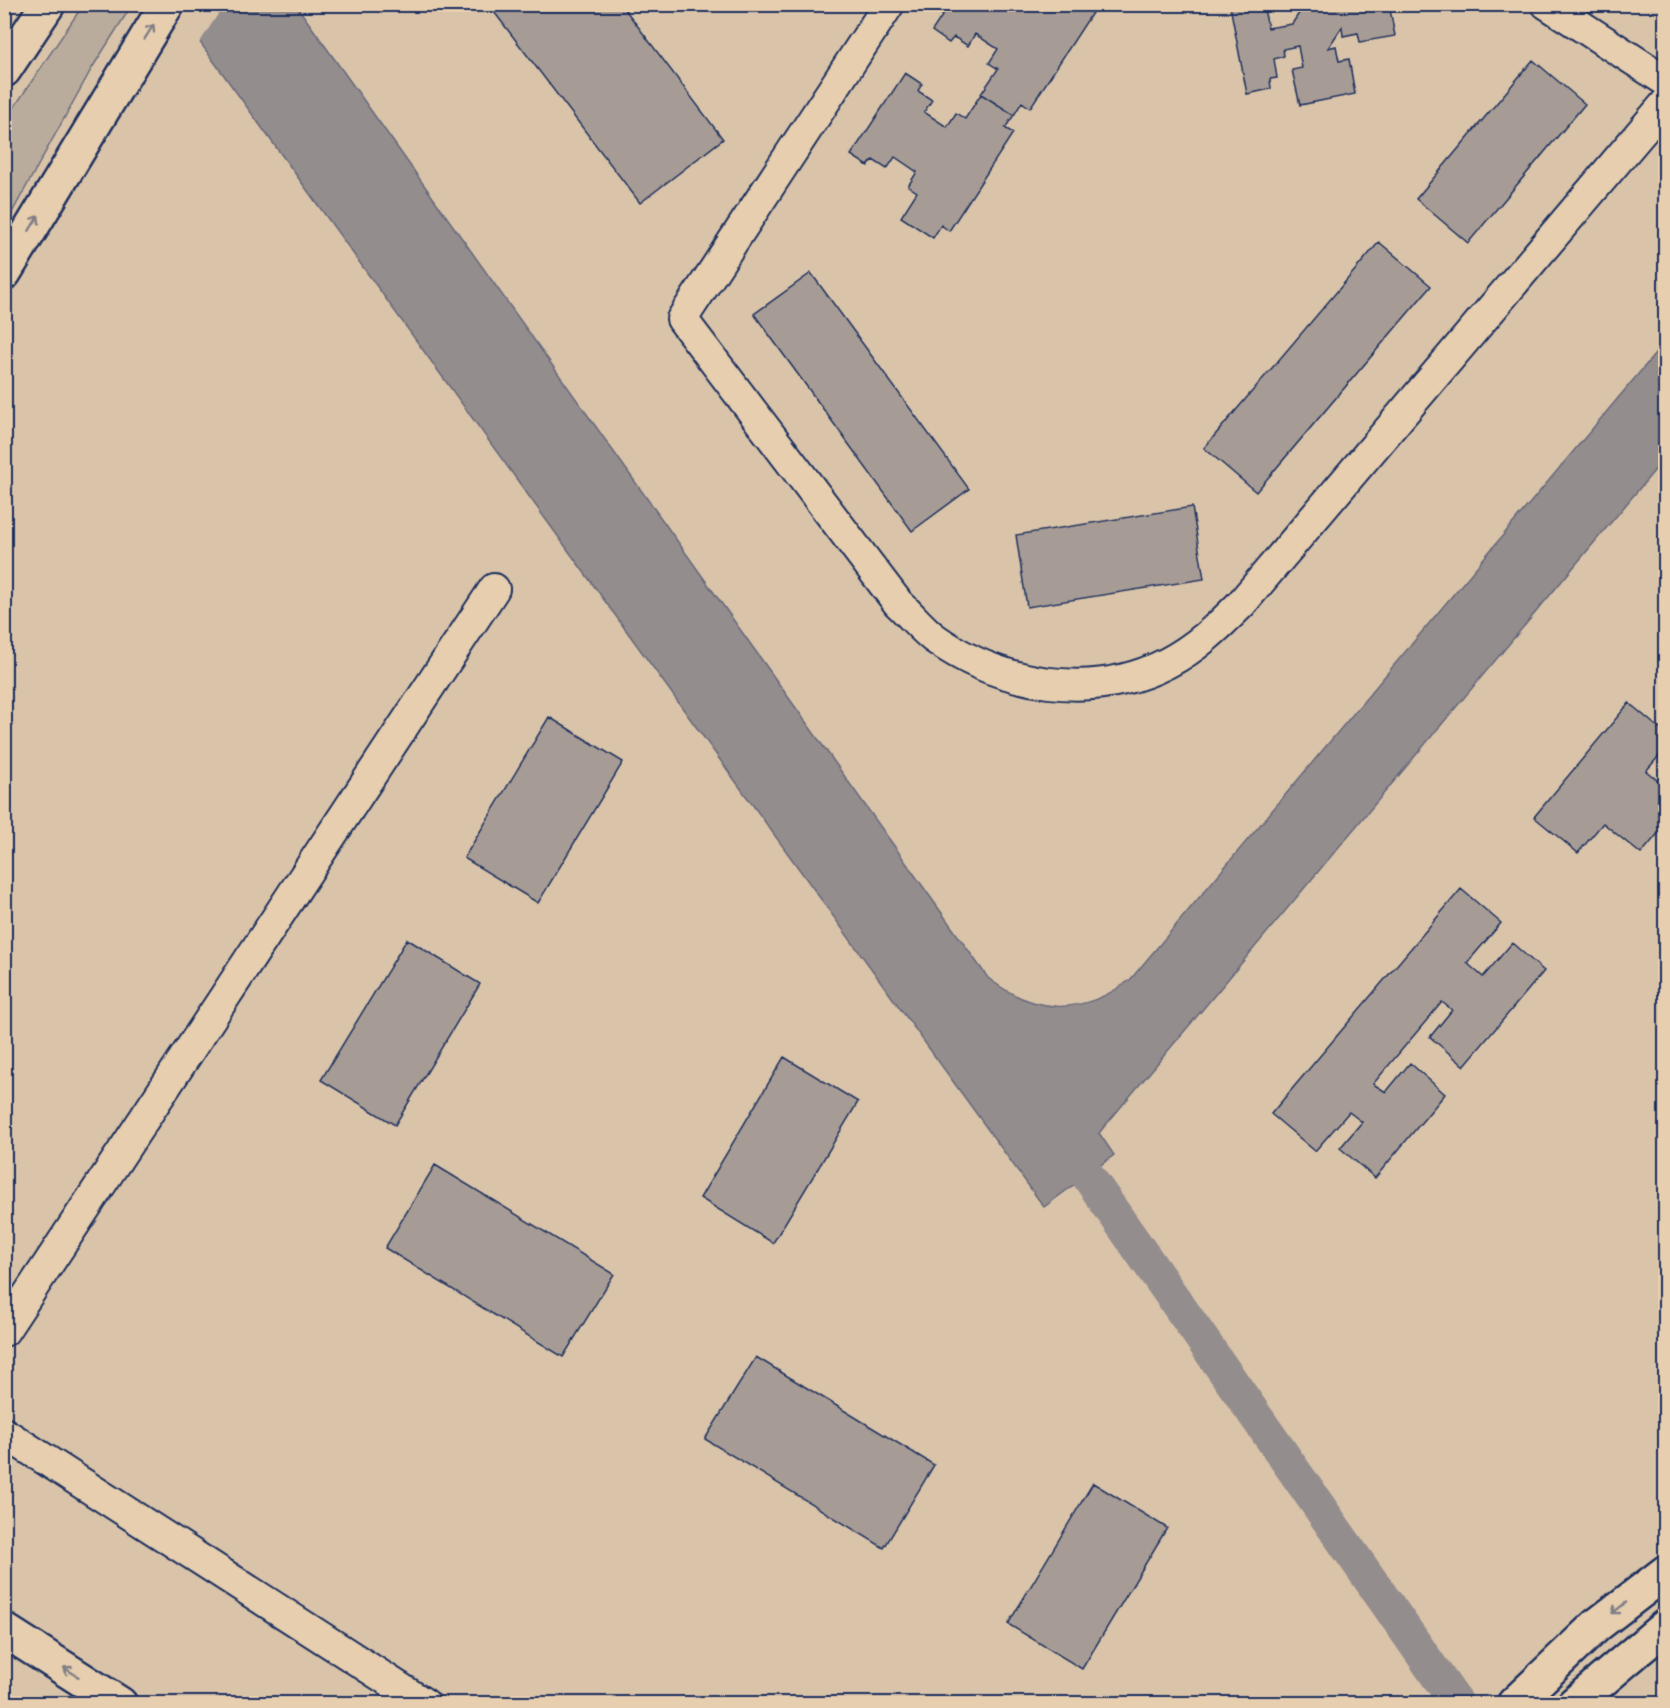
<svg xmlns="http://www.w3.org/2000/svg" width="1670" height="1708" viewBox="0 0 1670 1708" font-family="'Comic Neue',sans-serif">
<rect width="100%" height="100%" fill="#dac4a9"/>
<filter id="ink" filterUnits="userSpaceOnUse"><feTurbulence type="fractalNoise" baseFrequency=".0167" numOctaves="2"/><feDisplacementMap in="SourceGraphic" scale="12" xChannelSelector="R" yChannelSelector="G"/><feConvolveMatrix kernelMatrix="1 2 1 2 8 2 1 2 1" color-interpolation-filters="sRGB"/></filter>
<g filter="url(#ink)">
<!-- green -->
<path fill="#baac9c" stroke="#6a6e7d" stroke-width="1.5" d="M83,5H132L92,68L5,225V121Z"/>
<!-- water -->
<path fill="#948d8e" stroke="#64677b" stroke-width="1.5" d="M173,5H296L988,978C1036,1015 1081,1016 1130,980L1665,342V458L1099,1133L1114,1155L1044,1207Z"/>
<!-- pier -->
<path fill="#dac4a9" d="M170,4L224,5L198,45Z"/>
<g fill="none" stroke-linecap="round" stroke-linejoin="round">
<!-- canal -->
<path stroke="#948d8e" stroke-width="34" d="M1060,1136L1457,1704"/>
</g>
<!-- building -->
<path fill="#a79c95" stroke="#1b2f5e" stroke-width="1.5" d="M488,4H621L723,139L640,203Z
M950,4H1086L1094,10L1030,108L1022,102L1014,115L981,94L998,69L989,63L998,49L975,34L968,46L954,37L949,43L932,31Z
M1255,4L1256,11L1264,9L1268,28L1292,24L1305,4H1389L1395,36L1360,42L1358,33L1343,36L1342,27L1328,48L1336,46L1339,61L1349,59L1355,94L1300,105L1292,70L1302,68L1298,46L1283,49L1284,56L1274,59L1277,78L1270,79L1271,89L1247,94L1230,6Z
M1533,60L1585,104L1468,243L1416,199Z
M905,73L922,84L918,91L932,100L924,112L947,127L956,113L965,119L981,94L1014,115L1005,128L1013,133L949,231L941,225L933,238L901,217L917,192L908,186L917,172L895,157L887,169L873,160L868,166L851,155Z
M1379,242L1431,286L1256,492L1204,448Z
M811,273L969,489L912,531L754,314Z
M1192,507L1204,579L1027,607L1016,535Z
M1629,703L1666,734V748L1646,771L1666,787V824L1641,854L1603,823L1578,853L1534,817Z
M549,717L623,762L538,903L464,858Z
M1461,889L1501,923L1467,963L1483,977L1512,943L1544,971L1464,1066L1430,1037L1452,1010L1442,1002L1373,1084L1386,1092L1410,1063L1445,1094L1375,1178L1340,1148L1362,1122L1349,1112L1315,1151L1271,1114Z
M407,939L480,984L395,1125L321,1080Z
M784,1057L858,1102L773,1243L700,1198Z
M435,1165L614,1274L563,1357L385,1248Z
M756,1357L934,1465L884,1548L705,1439Z
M1093,1483L1167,1528L1082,1669L1008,1624Z"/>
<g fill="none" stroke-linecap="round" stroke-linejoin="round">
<defs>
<path id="street" d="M889,4L682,319L898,603C910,614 921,628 934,638C1000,685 1092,702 1167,663C1196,648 1218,627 1241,604L1666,103
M1547,4L1666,81
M4,1331L494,589
M4,1433L425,1704"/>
<path id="secondary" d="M4,70L48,4
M4,273L167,4"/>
<path id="highway" d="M4,1630L120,1704
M1514,1704L1597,1625L1666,1572
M1574,1704L1666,1626"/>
</defs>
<!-- street casing -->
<use href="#street" stroke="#1b2f5e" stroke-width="34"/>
<!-- secondary casing -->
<use href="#secondary" stroke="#1b2f5e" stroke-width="38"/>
<!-- highway casing -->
<use href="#highway" stroke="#1b2f5e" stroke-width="38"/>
<!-- street -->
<use href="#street" stroke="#e6ceae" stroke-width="30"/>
<!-- secondary -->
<use href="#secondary" stroke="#e6ceae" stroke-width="33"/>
<!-- highway -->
<use href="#highway" stroke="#e6ceae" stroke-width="33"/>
</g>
<!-- one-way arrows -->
<defs><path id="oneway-shaft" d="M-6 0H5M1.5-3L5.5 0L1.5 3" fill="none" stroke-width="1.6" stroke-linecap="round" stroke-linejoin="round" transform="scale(1.5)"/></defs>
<g stroke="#807e86">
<use href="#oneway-shaft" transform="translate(149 32) rotate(-58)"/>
<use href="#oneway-shaft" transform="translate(34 223) rotate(-59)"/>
<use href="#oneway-shaft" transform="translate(1619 1608) rotate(142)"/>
<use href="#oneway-shaft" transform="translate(71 1672) rotate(-147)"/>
</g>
</g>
<!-- margin -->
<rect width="1670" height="1708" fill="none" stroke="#e6ceae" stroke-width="24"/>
<rect x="12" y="12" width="1646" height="1684" fill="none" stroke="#1b2f5e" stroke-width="2" filter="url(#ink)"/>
</svg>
